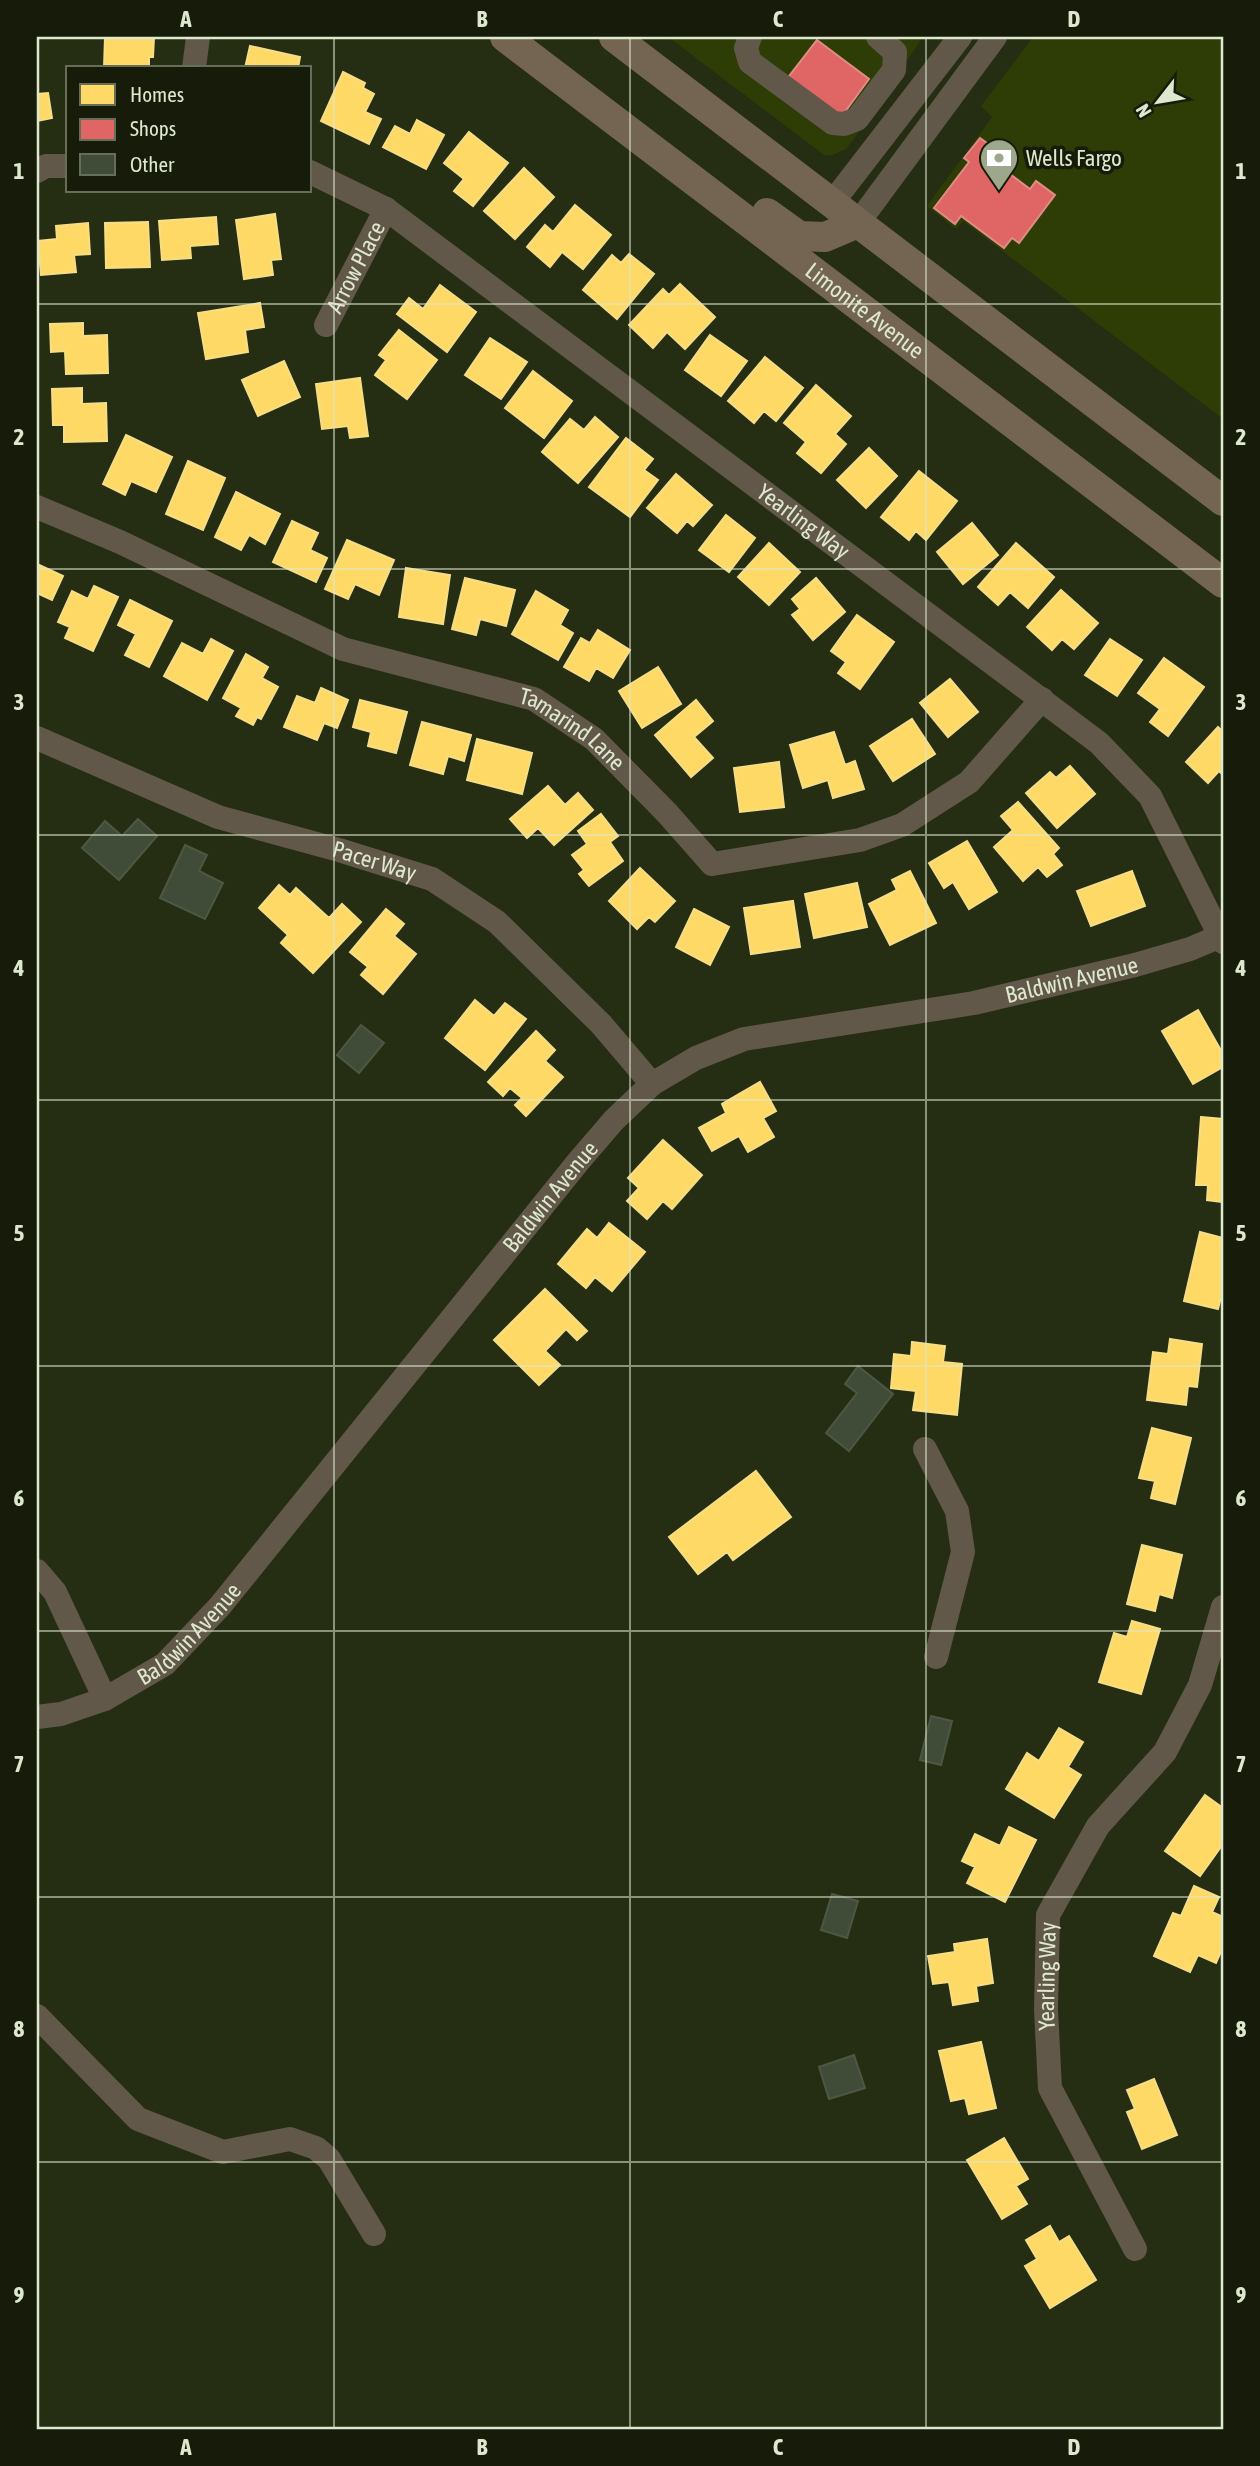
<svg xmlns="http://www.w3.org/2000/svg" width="1260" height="2466" viewBox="0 0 1260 2466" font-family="'Asap Condensed',sans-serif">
<rect width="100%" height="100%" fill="#252d12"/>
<!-- built -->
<path fill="#2e3c05" d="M668,37H923L856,136L846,149L833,155H824Z
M1033,37H1223V419L963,221L956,229L927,206L992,117L981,106Z"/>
<!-- homes -->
<path fill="#ffd966" stroke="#f5de85" stroke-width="2" d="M105,37H154L153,57H149V68H104Z
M250,46L300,57L298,68H245Z
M343,72L365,83L363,88L374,94L365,112L381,119L369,144L321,121Z
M48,93L52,118L37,121V94Z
M417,120L444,135L426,169L383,147L395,126L410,134Z
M469,132L508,163L473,206L454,191L464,179L444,163Z
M524,168L554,197L515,239L484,211Z
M575,205L611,235L583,269L562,252L550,267L527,247L545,225L553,232Z
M275,214L281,259L271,260L273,275L244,279L236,220Z
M216,217L218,244L190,246L191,258L162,260L159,221Z
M148,222L150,267L106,268L105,223Z
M88,223L90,254L74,255L76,272L41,275L38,241L57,239L56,226Z
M629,254L654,274L617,319L583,290L612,255L621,263Z
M680,284L715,317L685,349L667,332L653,348L629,325L663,289L669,295Z
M440,285L476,312L447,352L397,314L409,298L423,309Z
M260,303L264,327L245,330L248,352L206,359L198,313Z
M83,323V336L107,335L108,373L66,374L65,351L51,352L50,324Z
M399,330L437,360L407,399L375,375L386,360L379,355Z
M710,335L747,361L721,396L685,370Z
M490,338L527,362L501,399L465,375Z
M765,357L803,388L776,421L764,411L754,423L728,401Z
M284,361L300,397L258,416L242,380Z
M533,371L572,401L544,438L505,408Z
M360,378L368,436L350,438L348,426L322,429L316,384Z
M816,385L851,416L835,434L846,444L821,473L797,453L806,442L784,423Z
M82,388V404L106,403L107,441L64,442V425H53L52,389Z
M595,417L618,437L578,483L542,452L570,419L584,430Z
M126,435L172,457L156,492L131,481L125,495L103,484Z
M626,438L653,459L644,470L658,480L630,517L589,487Z
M869,448L897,476L866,508L837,480Z
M188,461L225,478L203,530L166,514Z
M919,471L957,501L926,540L916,531L909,540L881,517Z
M676,474L712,505L693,526L687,521L677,533L647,508Z
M236,492L280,514L265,544L249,535L241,550L215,537Z
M726,515L755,538L729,572L699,550Z
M292,521L318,533L310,550L327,558L316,582L273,562Z
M972,523L998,555L963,584L937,552Z
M347,540L394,560L379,595L355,584L348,599L325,589Z
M769,543L800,572L769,605L738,577Z
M1016,543L1054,577L1028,608L1010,592L998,605L978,587Z
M37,564L63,576L52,600L37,593Z
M406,568L450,575L443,624L399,617Z
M465,578L515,590L506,626L480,619L476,635L452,629Z
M816,578L845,612L813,640L792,615L800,609L792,599Z
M94,586L118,597L93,651L65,638L70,627L58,622L72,591L88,599Z
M1061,590L1098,623L1074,649L1062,639L1052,650L1027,627Z
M536,591L568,610L560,625L573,633L558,660L512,634Z
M130,600L172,621L149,667L125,655L136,634L118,625Z
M857,615L894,642L860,689L838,673L846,662L831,651Z
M598,630L630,650L613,678L596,668L589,681L564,667L581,638L590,643Z
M211,639L233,651L207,700L164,676L182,643L203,654Z
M1110,639L1142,660L1117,696L1085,675Z
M246,654L268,667L262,678L278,687L261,719L257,717L253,725L236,716L241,708L223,698Z
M1164,658L1204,687L1168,736L1150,722L1160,709L1138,693Z
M658,667L681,704L642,728L619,691Z
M950,679L978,712L948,737L920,703Z
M321,688L348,700L337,728L324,723L317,740L284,727L297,696L315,703Z
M360,700L407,712L396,753L368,746L371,732L353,727Z
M696,700L713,721L694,737L713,758L691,777L655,735Z
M912,719L935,754L893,781L870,746Z
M422,722L471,735L464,761L448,756L443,774L410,765Z
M1218,727L1223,732V775L1219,771L1208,783L1186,762Z
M834,732L845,765L855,761L864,789L833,798L828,780L803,788L790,745Z
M477,739L532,753L522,794L467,780Z
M779,762L784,807L740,812L734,768Z
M1070,766L1095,794L1057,828L1026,793L1050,772L1056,778Z
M548,786L565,805L578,793L593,810L554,845L538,828L527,838L510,819Z
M1018,802L1059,848L1053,854L1062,865L1047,877L1038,867L1023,881L994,847L1013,830L1001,816Z
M601,814L618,836L610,842L623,861L589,886L579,874L584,870L572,855L587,844L578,831Z
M967,841L997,892L969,909L953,882L944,888L929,863Z
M640,868L675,901L655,922L649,917L637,929L609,901Z
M910,871L936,923L890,945L869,904L897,890L892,880Z
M1132,871L1145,906L1091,926L1077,891Z
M857,883L867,927L814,938L805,894Z
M279,885L290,895L296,888L329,918L342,904L361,922L313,973L281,943L288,935L259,908Z
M793,901L800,947L751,954L744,908Z
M386,909L404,924L394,936L416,954L383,994L361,975L368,967L350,952Z
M694,909L729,927L710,965L676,947Z
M475,1000L494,1016L505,1003L526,1019L485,1070L445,1038Z
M1198,1010L1223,1054V1067L1193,1084L1162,1031Z
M536,1031L555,1050L545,1061L563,1077L526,1116L515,1105L522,1098L510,1088L503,1096L488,1082Z
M760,1082L776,1111L763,1118L774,1137L748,1152L739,1136L712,1151L699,1128L726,1113L722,1104Z
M1201,1117L1223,1119V1202L1207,1200L1208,1185H1196Z
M663,1140L702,1175L672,1209L663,1201L647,1219L627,1201L639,1188L628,1178Z
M609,1223L645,1252L612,1291L595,1277L586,1288L558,1264L587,1229L597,1238Z
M1200,1232L1223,1238V1293H1222L1218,1309L1184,1301Z
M545,1289L587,1331L577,1340L566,1329L545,1351L560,1365L539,1385L494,1340Z
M1170,1339L1202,1344L1197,1387L1188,1386L1186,1405L1147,1400L1153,1352L1168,1354Z
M912,1342L945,1346L943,1362L962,1364L957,1415L913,1410L916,1391L891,1388L894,1354L911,1356Z
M1152,1428L1191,1438L1175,1504L1151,1498L1155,1481L1139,1478Z
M756,1471L791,1517L733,1560L727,1552L698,1574L669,1537Z
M1142,1545L1182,1555L1172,1598L1159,1594L1155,1611L1127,1604Z
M1132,1621L1160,1629L1141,1694L1099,1682L1114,1633L1127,1637Z
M1059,1728L1083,1742L1068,1767L1081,1775L1054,1818L1006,1789L1027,1753L1039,1761Z
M1205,1795L1223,1808V1844L1200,1876L1165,1851Z
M1009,1827L1036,1840L1005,1902L967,1883L975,1867L962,1861L975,1834L1000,1846Z
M1194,1886L1219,1897L1212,1912L1223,1917V1947L1216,1963L1198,1955L1190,1972L1154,1956L1173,1913L1181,1916Z
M987,1939L993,1983L976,1986L978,2001L953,2005L949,1982L933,1984L928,1956L955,1952L954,1944Z
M981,2042L996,2108L969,2114L965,2098L951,2101L939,2051Z
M1154,2079L1177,2135L1142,2149L1127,2112L1135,2109L1127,2090Z
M1004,2138L1028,2179L1016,2186L1027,2204L1002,2219L967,2160Z
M1050,2226L1059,2242L1069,2236L1096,2280L1050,2308L1025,2266L1037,2259L1026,2240Z"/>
<!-- shops -->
<path fill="#e06666" stroke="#df8d85" stroke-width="2" d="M817,40L869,79L839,120L786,80Z
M980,138L1009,159L1002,168L1030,189L1036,181L1055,195L1019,243L1012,238L1004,248L961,216L955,224L934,208L969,162L964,158Z"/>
<!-- building -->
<path fill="#414c38" stroke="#4d5744" stroke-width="2" d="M138,819L157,836L119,880L82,848L105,821L122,836Z
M185,845L207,855L199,871L223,883L205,919L160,898Z
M361,1025L384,1043L359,1073L337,1055Z
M858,1366L893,1394L849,1451L826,1433L857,1393L845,1384Z
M931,1716L952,1721L941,1765L920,1760Z
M832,1894L858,1901L847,1938L821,1930Z
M854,2055L865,2088L829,2099L819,2067Z"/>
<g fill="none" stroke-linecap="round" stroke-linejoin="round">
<!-- minor -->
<g stroke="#615849" stroke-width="24">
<path d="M750,37L746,48L750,62L833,123L844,124L857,119L894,70L895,52L878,37"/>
<path d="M194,68L198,37"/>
<path d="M37,171L46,166H68"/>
<path id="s1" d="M310,172L386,209L1099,743L1150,796L1223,942"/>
<path d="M832,203L960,37"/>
<path d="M858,223L995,37"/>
<path id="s2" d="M326,325L386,209"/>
<path id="s3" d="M37,507L120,542L343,649L534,699L594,739L667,813L712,864L860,840L902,825L969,782L1042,699"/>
<path id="s4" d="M37,738L218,817L339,850L432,879L497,922L601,1024L652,1084"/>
<path d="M925,1449L957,1511L963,1552L936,1657"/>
<path d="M37,1571L55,1592L105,1699"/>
<path id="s5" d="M37,1717L61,1714L105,1699L165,1664L220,1606L578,1162L614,1120L652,1084L696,1058L744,1039L974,1003L1135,965L1190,949L1223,935"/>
<path d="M37,2016L138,2119L223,2152L290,2139L316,2148L329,2159L374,2234"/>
<path id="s6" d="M1135,2249L1050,2088L1046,2010L1048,1915L1098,1826L1165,1752L1200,1685L1223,1607"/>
</g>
<!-- major -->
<g stroke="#736552" stroke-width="30">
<path id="s7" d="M505,37L1223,583"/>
<path d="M614,37L1223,501"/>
<path d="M767,213L799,236L825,237L858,223"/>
</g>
</g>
<!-- grid -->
<path fill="none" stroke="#dee8ce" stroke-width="2" stroke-opacity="0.55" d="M334,37V2429M630,37V2429M926,37V2429M37,304H1223M37,569H1223M37,835H1223M37,1100H1223M37,1366H1223M37,1631H1223M37,1897H1223M37,2162H1223"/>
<!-- icons -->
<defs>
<symbol id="bank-pin" viewBox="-11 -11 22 30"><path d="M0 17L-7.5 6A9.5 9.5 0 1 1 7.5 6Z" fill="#9da78c" stroke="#161c09"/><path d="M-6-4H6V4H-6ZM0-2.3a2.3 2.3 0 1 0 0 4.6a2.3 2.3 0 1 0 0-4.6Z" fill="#fff"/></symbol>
</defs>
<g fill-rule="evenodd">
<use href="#bank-pin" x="977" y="136" width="44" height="60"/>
</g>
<g text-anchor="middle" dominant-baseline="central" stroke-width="7" stroke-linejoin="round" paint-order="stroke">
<!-- poi labels -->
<g font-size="23" fill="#dee8ce" stroke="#161c09" text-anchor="start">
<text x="1026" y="158">Wells Fargo</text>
</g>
<!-- street labels -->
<g font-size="23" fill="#dee8ce" stroke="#161c09">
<text stroke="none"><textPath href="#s2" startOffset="65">Arrow Place</textPath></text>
<text stroke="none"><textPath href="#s7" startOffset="452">Limonite Avenue</textPath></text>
<text stroke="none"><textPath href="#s1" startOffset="606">Yearling Way</textPath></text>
<text stroke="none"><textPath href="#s3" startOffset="583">Tamarind Lane</textPath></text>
<text stroke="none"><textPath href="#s4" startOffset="360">Pacer Way</textPath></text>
<text stroke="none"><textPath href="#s5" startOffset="1334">Baldwin Avenue</textPath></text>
<text stroke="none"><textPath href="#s5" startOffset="746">Baldwin Avenue</textPath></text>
<text stroke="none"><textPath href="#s5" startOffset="178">Baldwin Avenue</textPath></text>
<text stroke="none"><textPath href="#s6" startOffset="294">Yearling Way</textPath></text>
</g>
</g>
<!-- border -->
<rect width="1260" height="2466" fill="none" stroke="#161c09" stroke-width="77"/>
<!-- legend -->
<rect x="66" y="66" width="245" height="126" fill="#161c09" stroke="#666e58" stroke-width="2"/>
<rect x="80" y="84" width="35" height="21" fill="#ffd966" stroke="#666e58" stroke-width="2"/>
<text x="130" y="102" font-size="21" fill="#dee8ce">Homes</text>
<rect x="80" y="119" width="35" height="21" fill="#e06666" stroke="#666e58" stroke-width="2"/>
<text x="130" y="136" font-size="21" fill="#dee8ce">Shops</text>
<rect x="80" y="154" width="35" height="21" fill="#414c38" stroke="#666e58" stroke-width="2"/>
<text x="130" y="172" font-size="21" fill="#dee8ce">Other</text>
<!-- north arrow -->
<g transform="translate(1158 102) rotate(239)" stroke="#161c09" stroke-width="5" paint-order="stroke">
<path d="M0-5L12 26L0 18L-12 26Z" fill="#dee8ce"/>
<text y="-10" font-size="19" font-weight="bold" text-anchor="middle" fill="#dee8ce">N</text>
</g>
<rect x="38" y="38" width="1184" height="2390" fill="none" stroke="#dee8ce" stroke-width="2.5"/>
<g font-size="23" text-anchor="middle" font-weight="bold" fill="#dee8ce">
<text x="186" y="27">A</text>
<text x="482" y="27">B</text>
<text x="778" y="27">C</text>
<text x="1074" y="27">D</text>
<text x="19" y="179">1</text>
<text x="1241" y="179">1</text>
<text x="19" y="445">2</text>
<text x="1241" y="445">2</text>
<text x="19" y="710">3</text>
<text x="1241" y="710">3</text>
<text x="19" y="976">4</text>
<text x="1241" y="976">4</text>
<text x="19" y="1241">5</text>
<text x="1241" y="1241">5</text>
<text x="19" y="1506">6</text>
<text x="1241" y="1506">6</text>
<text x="19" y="1772">7</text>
<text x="1241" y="1772">7</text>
<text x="19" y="2037">8</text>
<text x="1241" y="2037">8</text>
<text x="19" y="2303">9</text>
<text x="1241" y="2303">9</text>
<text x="186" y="2455">A</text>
<text x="482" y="2455">B</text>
<text x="778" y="2455">C</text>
<text x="1074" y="2455">D</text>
</g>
</svg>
